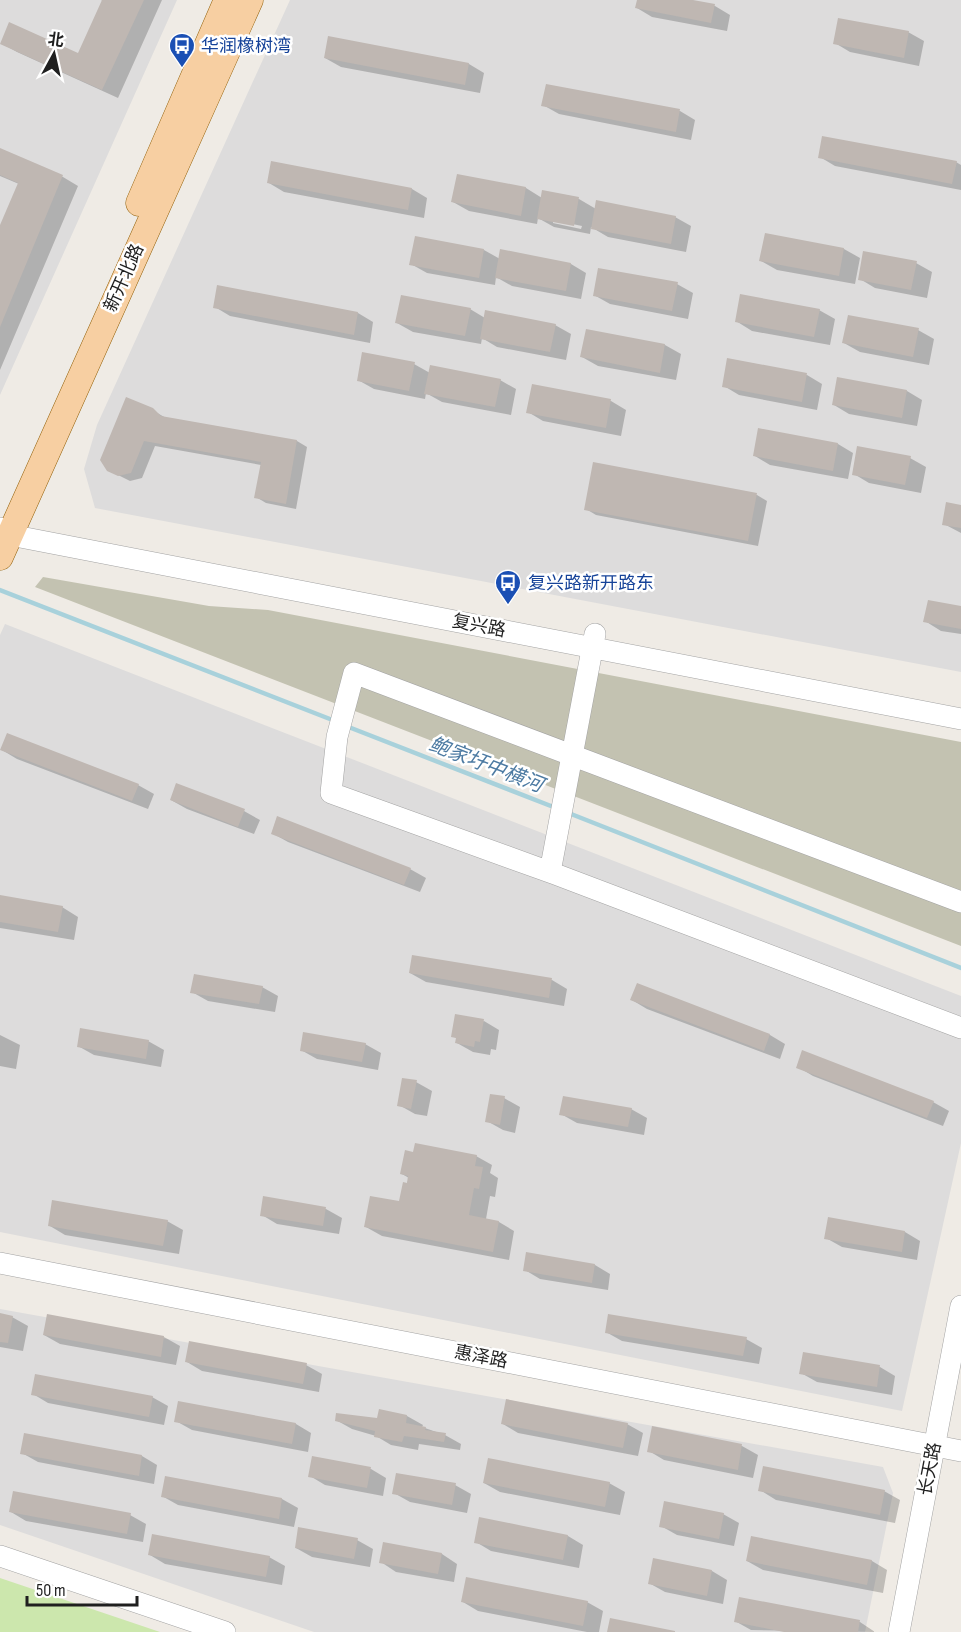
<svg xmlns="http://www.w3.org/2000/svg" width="961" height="1632" viewBox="0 0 961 1632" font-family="'Sofia Sans Condensed','Noto Sans SC',sans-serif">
<rect width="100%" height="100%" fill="#efebe5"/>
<!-- residential -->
<path fill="#dddcdc" d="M0,0H177L0,395Z
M290,0H961V672L95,508L84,469L97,425Z
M5,624L961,996V1143L902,1411L0,1232V635Z
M0,1309L883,1467L893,1493L865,1632H314L0,1525Z"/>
<!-- construction -->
<path fill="#c3c2b1" d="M43,577L209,606L268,610L961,742V946L35,587Z"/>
<!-- grass -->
<path fill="#cce7ad" d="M0,1578L160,1632H0Z"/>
<!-- shadow -->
<path fill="#0003" fill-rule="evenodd" d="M101,0H162L118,98L17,52L1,43L79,55L103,1Z
M638,0H685L715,6L730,15L727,31L652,17L637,8Z
M908,32L924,41L919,66L850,52L835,43Z
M325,58L469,64L484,73L480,93L341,67Z
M543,105L680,111L695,120L691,140L559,114Z
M0,149L63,177L78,186L0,370V229L19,184L0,176Z
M820,157L956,162L961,165V190L835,166Z
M458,176L526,188L542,198L543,192L579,199L596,209L675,217L691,226L686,252L608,237L591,227L590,234L554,227L538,218L537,224L469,211L453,202ZM553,220L582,226L581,229L553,223Z
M269,183L412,189L427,198L424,218L284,192Z
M766,234L844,249L860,258L855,284L777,270L761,261Z
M484,250L500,259L571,264L586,273L581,299L512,286L496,277L495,285L427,273L411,264Z
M916,263L932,272L927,298L875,288L860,279Z
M677,284L693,293L688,319L610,304L594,295Z
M215,307L358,313L373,322L370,343L230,316Z
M470,309L485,318L555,325L571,334L566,360L497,347L482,338L481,344L413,332L397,323Z
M819,310L835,319L830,345L752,331L736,321Z
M918,330L934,339L929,365L860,352L844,343Z
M587,331L665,345L681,354L676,380L598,366L582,357Z
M414,364L430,373L500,380L516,389L511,415L442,402L426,393L425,399L374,389L358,380Z
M807,375L822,384L817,410L739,395L724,386Z
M533,386L611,401L626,410L621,436L543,421L528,412Z
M907,391L922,400L917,426L849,414L834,405Z
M152,410L166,418L297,441L307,447L296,509L266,503L256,497L261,465L155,446L142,478L130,481L108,470Z
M838,444L853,453L848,479L770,465L755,456Z
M910,458L926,467L921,493L869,483L854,474Z
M757,495L767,501L758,546L596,515L586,509Z
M961,506V533L944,524Z
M961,608V634L941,631L925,621Z
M2,750L138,785L154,794L148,809L17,759Z
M171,800L244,811L260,820L254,834L187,809Z
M272,833L410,869L426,878L420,892L288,842Z
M0,897L62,907L78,917L74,940L0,928Z
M410,973L552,980L567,989L564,1006L426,982Z
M638,985L770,1035L785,1044L780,1059L647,1009L632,1000Z
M262,987L278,996L275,1012L208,1001L192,992Z
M484,1021L499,1030L496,1050L491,1049L490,1055L473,1052L457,1043L458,1039L453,1036Z
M0,1035L20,1045L16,1069L0,1066Z
M148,1041L164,1050L161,1067L94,1055L78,1046Z
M365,1044L381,1053L378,1070L317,1059L301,1050Z
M798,1067L933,1102L949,1111L943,1126L813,1076Z
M416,1082L432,1091L427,1116L415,1114L399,1105Z
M504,1098L520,1107L515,1133L503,1130L487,1121Z
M631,1109L647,1118L644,1135L577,1123L561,1114Z
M476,1156L492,1165L490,1173L498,1178L495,1197L490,1196L486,1219L499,1222L514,1231L509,1260L382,1236L366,1227L400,1203L409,1178L402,1174Z
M264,1198L326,1209L342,1218L339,1234L277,1224L262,1215Z
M167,1221L183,1230L179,1254L65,1235L50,1226Z
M905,1232L920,1241L917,1260L842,1247L826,1238Z
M595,1265L610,1274L608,1290L540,1279L525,1270Z
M0,1315L12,1317L28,1326L23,1351L0,1347Z
M48,1316L164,1337L180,1346L176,1365L60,1344L44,1335Z
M606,1332L746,1339L762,1348L759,1364L622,1341Z
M187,1362L306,1365L322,1374L319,1392L202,1371Z
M880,1367L895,1376L892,1395L817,1382L801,1373Z
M33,1394L152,1397L168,1406L164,1425L48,1403Z
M380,1411L407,1416L423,1425L422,1427L445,1435L461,1444L460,1450L419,1444L418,1450L391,1445L376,1436L352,1429L336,1420L379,1419Z
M176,1421L296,1424L311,1433L308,1452L192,1430Z
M503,1424H627L643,1433L638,1456L518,1433Z
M653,1428L742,1446L758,1455L753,1478L664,1460L649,1451Z
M22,1453L142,1456L157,1465L154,1484L38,1462Z
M371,1469L386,1478L383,1496L325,1485L310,1476Z
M166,1478L282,1499L298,1508L294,1527L178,1505L162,1496Z
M484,1483H609L625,1492L620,1515L500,1492Z
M455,1485L471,1494L467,1513L410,1502L394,1493Z
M760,1490L884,1491L900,1500L895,1523L776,1500Z
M11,1512L130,1515L146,1524L143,1542L26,1521Z
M723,1514L739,1523L734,1546L677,1535L661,1526Z
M568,1536L583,1545L579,1568L491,1551L476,1542Z
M752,1538L872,1561L887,1570L883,1593L763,1570L747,1561Z
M357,1540L373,1549L370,1567L312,1557L296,1548Z
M384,1544L442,1554L457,1564L454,1582L396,1572L381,1562Z
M150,1555L269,1557L285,1566L282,1585L165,1564Z
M712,1571L727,1580L723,1604L665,1592L649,1583Z
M740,1598L860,1622L875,1632L751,1630L735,1621Z
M463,1602H587L603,1611L599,1632H587L478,1611Z"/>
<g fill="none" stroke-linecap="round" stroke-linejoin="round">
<!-- stream -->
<path stroke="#a8d1db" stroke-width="4.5" d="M0,590L335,721
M346,726L556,808
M566,812L961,968"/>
</g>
<!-- building -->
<path fill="#bfb7b2" d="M102,0H144L102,90L0,44L9,22L78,53Z
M637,0H693L715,4L711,23L635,8Z
M838,18L909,31L904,58L833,44Z
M328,36L469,63L465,85L324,58Z
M546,84L680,109L676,132L541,106Z
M822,136L957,161L952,184L818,158Z
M0,148L63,175L0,327V225L18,183L0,175Z
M271,161L412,188L408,210L267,183Z
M457,174L526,187L521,216L451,202Z
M542,190L579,197L574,226L537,219Z
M596,200L676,216L671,244L591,229Z
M765,233L844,248L839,276L759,261Z
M415,236L484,249L479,278L409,265Z
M500,249L571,263L566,291L495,278Z
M863,251L917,261L911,290L858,280Z
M598,268L678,282L672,311L593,296Z
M217,285L358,312L354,335L213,308Z
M740,294L820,309L814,337L735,322Z
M401,295L471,308L465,336L395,323Z
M485,310L556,324L550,352L480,339Z
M848,315L919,328L913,357L842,343Z
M586,329L665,344L660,373L580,357Z
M362,352L415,362L409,391L357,381Z
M727,358L807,373L802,402L722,387Z
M430,365L501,379L495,407L424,394Z
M837,377L907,390L902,418L832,405Z
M532,384L611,399L606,428L526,413Z
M126,397L153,408L161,416L297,440L286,504L254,498L261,462L144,441L131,473L118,476L107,471L100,460Z
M758,428L838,443L833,471L753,456Z
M857,446L911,456L905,485L852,475Z
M593,462L757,493L748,541L584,510Z
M946,502L961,505V528L942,525Z
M928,600L961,606V629L923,622Z
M7,733L139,784L132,801L0,750Z
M176,783L245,809L238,827L170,800Z
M277,816L411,868L404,885L271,834Z
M0,895L63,906L58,932L0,922Z
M412,955L552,978L549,998L409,973Z
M194,974L263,986L259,1004L190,993Z
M637,983L770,1034L764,1051L630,1000Z
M455,1014L484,1019L480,1042L475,1041L474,1047L455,1043L456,1038L451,1037Z
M80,1028L149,1040L146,1059L77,1047Z
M303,1032L366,1043L362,1062L300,1051Z
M802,1050L934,1101L927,1118L796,1068Z
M402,1078L417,1080L411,1109L397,1106Z
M490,1094L505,1096L500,1125L485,1122Z
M563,1096L632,1108L628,1127L559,1115Z
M415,1143L477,1155L475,1166L483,1167L479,1189L474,1188L469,1215L499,1221L493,1252L364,1227L370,1196L399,1201L403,1182L407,1183L408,1176L400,1174L405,1150L413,1152Z
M263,1196L326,1207L323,1226L260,1216Z
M52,1200L168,1220L163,1246L48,1226Z
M828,1217L905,1231L902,1252L824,1239Z
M526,1252L595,1264L592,1283L523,1271Z
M0,1313L13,1316L8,1343L0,1342Z
M47,1314L164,1336L161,1357L43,1335Z
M608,1314L747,1337L743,1356L605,1333Z
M189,1341L307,1363L303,1384L185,1362Z
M803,1352L880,1365L877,1387L799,1374Z
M35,1374L153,1396L149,1417L31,1395Z
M506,1399L628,1423L623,1448L501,1424Z
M178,1401L296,1423L292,1444L174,1422Z
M379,1409L407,1415L406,1423L426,1427L425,1430L446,1433L444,1442L404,1436L402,1442L374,1437L375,1431L335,1421L336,1413L377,1418Z
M652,1426L742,1444L738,1470L647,1452Z
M24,1433L142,1455L139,1476L20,1454Z
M312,1456L371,1467L367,1488L308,1477Z
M488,1458L610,1482L605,1507L483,1483Z
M763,1466L885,1490L880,1515L758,1491Z
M396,1473L456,1483L452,1505L392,1494Z
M165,1476L282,1498L279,1519L161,1497Z
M13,1491L131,1513L127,1534L9,1512Z
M664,1501L724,1513L719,1539L659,1527Z
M479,1517L568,1535L563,1560L474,1543Z
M298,1527L358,1538L354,1559L295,1548Z
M152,1534L270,1556L266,1577L148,1555Z
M751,1536L872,1560L867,1585L746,1561Z
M383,1542L442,1553L438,1574L379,1563Z
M653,1558L712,1570L707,1596L648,1584Z
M466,1577L588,1601L583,1626L461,1602Z
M739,1597L860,1620L858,1632H784L734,1622Z
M610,1618L675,1631V1632H607Z"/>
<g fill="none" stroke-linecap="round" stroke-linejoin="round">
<defs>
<path id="minor" d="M0,528L10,535L961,719
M550,872L595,634
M961,902L354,673L337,737L331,793L555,874L961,1028
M0,1263L961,1451
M0,1556L225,1632
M899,1632L961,1306"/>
<path id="major" d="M139,203L227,0
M0,557L250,0"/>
</defs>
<!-- minor casing -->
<use href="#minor" stroke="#a3a3a3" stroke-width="22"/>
<!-- major casing -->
<use href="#major" stroke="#925f07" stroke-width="27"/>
<!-- minor -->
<use href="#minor" stroke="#fff" stroke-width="21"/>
<!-- major -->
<use href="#major" stroke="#f7cfa2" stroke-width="26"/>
</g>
<!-- icons -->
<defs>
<symbol id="bus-pin" viewBox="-11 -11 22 30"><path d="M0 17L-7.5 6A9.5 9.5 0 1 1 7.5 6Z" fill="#1a4fb4" stroke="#fff"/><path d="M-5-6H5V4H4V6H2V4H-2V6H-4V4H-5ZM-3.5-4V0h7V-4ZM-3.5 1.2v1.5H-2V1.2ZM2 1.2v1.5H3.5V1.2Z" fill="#fff"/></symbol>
</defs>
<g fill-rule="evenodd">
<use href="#bus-pin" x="167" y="31" width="30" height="40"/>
<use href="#bus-pin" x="493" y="568" width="30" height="40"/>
</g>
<g text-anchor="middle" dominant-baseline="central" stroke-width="5" stroke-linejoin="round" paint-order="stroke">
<!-- transit labels -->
<g font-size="18" fill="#164399" stroke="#fff" text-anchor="start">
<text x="201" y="46">华润橡树湾</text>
<text x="528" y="583">复兴路新开路东</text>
</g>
<!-- street labels -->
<g font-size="18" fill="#1f1f1f" stroke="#fff">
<text transform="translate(124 278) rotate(-66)">新开北路</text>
<text transform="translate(479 626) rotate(11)">复兴路</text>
<text transform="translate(481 1357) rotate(11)">惠泽路</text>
<text transform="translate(930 1469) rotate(-79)">长天路</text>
</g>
<!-- water labels -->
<g font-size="20" font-style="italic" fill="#4c7aa2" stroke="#fff">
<text transform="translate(486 765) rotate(21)">鲍家圩中横河</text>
</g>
</g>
<!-- north arrow -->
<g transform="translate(54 54) rotate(8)" stroke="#ffffff" stroke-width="4.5" paint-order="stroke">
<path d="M0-4.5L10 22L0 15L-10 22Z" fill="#1f1f1f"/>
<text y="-9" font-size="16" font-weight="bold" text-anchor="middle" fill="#1f1f1f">北</text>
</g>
<!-- scale -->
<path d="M27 1596v9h110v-9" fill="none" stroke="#1f1f1f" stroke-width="3"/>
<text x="36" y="1596" font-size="18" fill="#1f1f1f" stroke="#ffffff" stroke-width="4.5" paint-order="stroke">50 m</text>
</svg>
